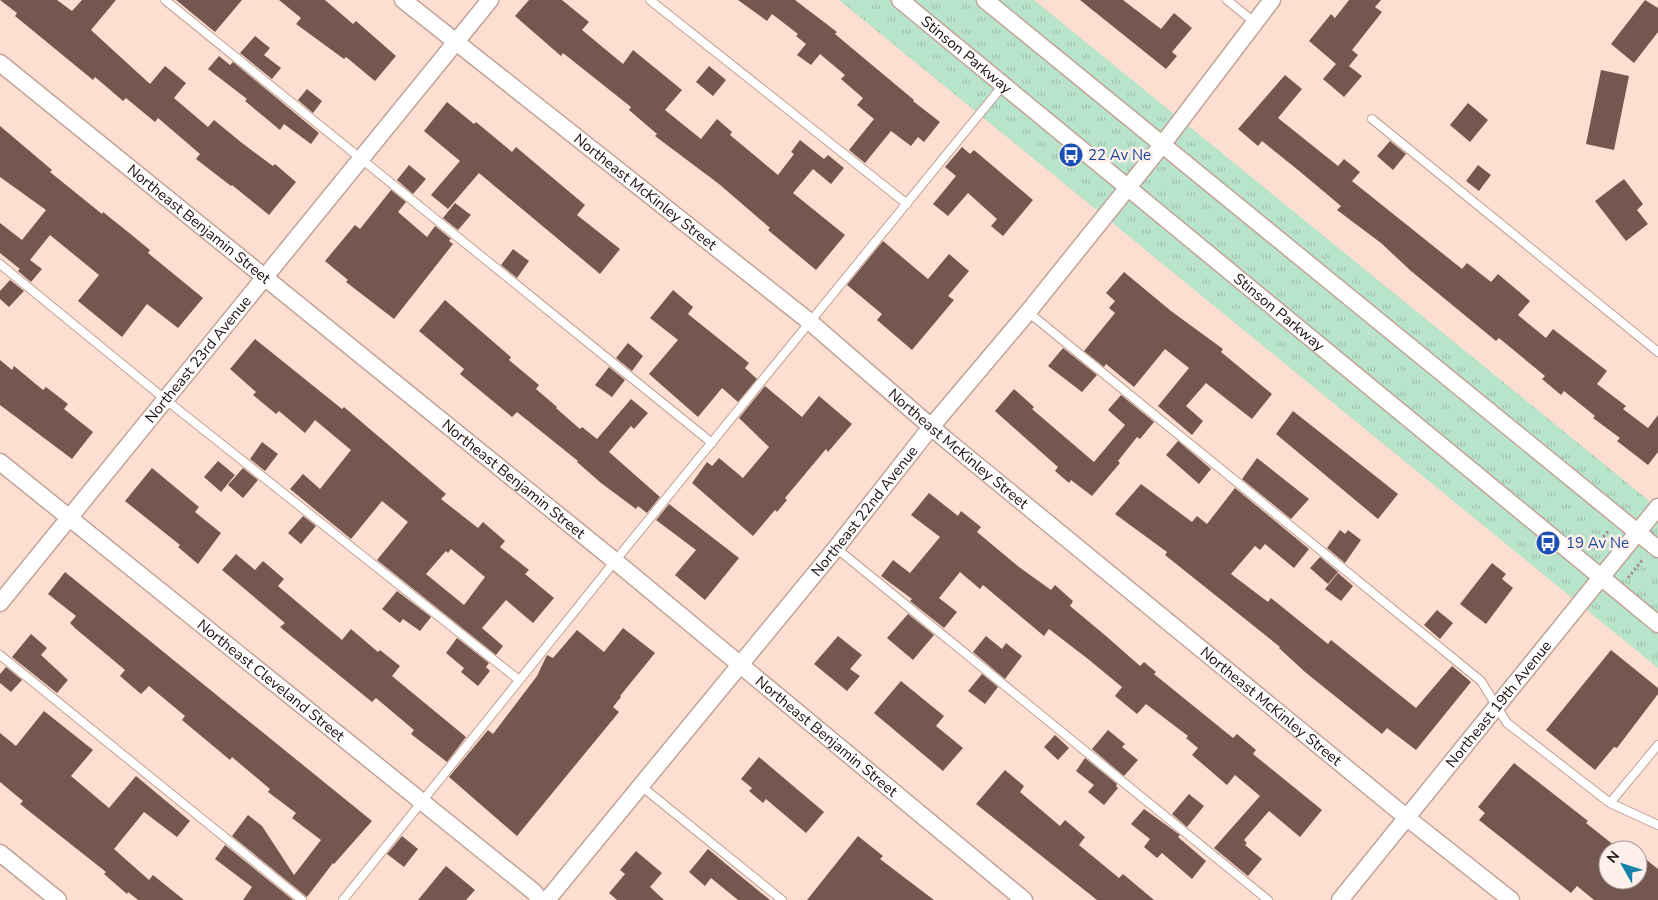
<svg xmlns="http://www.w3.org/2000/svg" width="1658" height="900" viewBox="0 0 1658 900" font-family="'Nunito Sans',sans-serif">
<defs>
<pattern id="grass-tufts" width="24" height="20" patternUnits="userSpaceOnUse" patternTransform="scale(1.25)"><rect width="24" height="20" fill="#b8e4c9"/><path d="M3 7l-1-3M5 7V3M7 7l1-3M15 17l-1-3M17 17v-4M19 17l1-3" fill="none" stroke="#9ec3ab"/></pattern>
</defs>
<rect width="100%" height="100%" fill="#feded1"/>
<!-- grass -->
<path fill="url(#grass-tufts)" d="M839,0H1034L1658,508V668Z"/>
<!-- building -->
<path fill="#745850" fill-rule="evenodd" d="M0,0H57L72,11L82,0H116L91,30L150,84L165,66L186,83L174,98L208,127L214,120L242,143L273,166L275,164L296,182L269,215L232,185L231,186L196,159L200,154L158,118L155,122L126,98L123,101L95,77L93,80L15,16L17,13Z
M176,0H242L215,32Z
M279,0H325L353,24L356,21L396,56L375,81L346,57L344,59L296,24L301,18Z
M529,0H562L589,22L582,30L623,64L633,50L682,90L665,110L701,139L717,119L732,132L730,135L778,175L794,154L791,152L800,140L824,159L828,155L844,168L831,184L813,169L793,193L845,235L816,270L768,230L770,228L719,184L655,136L657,134L629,110L631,107L563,53L561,56L515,16Z
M738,0H795L837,32L835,34L914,100L913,101L940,122L924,142L918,137L911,146L891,131L865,163L849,150L874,119L857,105L863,98L841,79L845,75L820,54L811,65L797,55L806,44L796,36L798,34L772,14L767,21Z
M1080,0H1123L1161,29L1174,13L1192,28L1172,52L1177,56L1166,69Z
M1349,0H1381L1375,7L1382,12L1352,50L1358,55L1349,66L1362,76L1344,97L1323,79L1336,64L1309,41L1331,14L1335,18Z
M1645,0L1658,8V32L1634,63L1611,44Z
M255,36L270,48L264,55L281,68L272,79L240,53Z
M219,56L230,65L233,62L319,133L311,144L284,124L280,130L245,101L247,99L208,69Z
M709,66L726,80L713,96L696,82Z
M1601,70L1629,76L1614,150L1586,144Z
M1285,75L1302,89L1278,118L1338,166L1344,159L1360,172L1352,181L1462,269L1467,263L1491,282L1498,274L1517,290L1530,301L1518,315L1546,338L1553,329L1607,371L1597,384L1626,406L1623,409L1648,428L1658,415V452L1648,465L1617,441L1620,438L1593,418L1595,416L1564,391L1561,395L1542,379L1545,376L1499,338L1496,341L1411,271L1381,243L1337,210L1341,206L1298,170L1262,141L1258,146L1238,129Z
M307,89L322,101L313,113L298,100Z
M447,102L474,124L476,122L512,152L516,147L585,205L577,215L620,249L600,274L479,173L448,209L431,195L460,161L424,131Z
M1468,103L1488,120L1470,142L1450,125Z
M0,126L52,170L50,172L102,214L103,212L128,232L150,250L148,253L203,298L178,328L147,304L122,337L78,301L99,275L50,235L30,260L42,269L31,282L18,271L20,269L0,253V223L22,240L46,210L0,177Z
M1390,141L1406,154L1393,170L1377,156Z
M962,147L970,154L974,150L1033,200L1003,236L991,226L997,219L968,193L948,216L933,204L956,176L945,167Z
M409,165L426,179L413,194L397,180Z
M1478,165L1491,175L1479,191L1466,181Z
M1624,179L1643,204L1637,210L1648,224L1626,241L1595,201Z
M391,190L406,202L398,212L427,237L435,226L451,239L449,241L453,244L394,319L346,282L348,280L325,261L355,225L360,229Z
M455,203L471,215L458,230L443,218Z
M883,241L928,279L949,254L969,271L948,296L954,300L912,350L877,320L882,314L847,285Z
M513,249L529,261L517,278L501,265Z
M1124,272L1171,311L1223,349L1221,352L1272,394L1252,419L1206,383L1186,406L1203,421L1192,435L1158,406L1189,368L1165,349L1134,387L1106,364L1104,367L1084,351L1115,313L1109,308L1115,301L1106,293Z
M10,280L24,291L9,307L0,299V291Z
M673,290L693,307L688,314L749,363L745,368L757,379L738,402L722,388L698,417L649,374L678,340L650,318Z
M445,300L511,357L509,360L539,385L536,389L557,407L556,408L580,429L582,427L597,439L631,399L648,413L634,429L631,426L609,452L660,497L647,513L638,506L636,509L601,483L577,462L578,461L517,412L512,417L460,374L464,369L419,331Z
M255,339L342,409L344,407L446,494L441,499L478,528L483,522L505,541L500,547L529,570L525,574L554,598L533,623L506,600L482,628L503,646L496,655L377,560L408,522L382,501L351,539L290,489L303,474L320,489L351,450L315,420L305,433L279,411L276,414L253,395L256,392L230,369ZM451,549L485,577L464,605L426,574L446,551L448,553Z
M628,343L643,356L632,371L616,358Z
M1063,348L1097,375L1082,392L1048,366Z
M0,360L12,370L14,366L43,390L46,387L68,404L64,409L93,432L72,459L0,405Z
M609,367L625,380L612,397L595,385Z
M765,386L802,417L819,396L852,424L828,452L826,449L785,498L787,500L777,512L775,510L753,536L692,483L707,462L712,466L719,458L743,478L769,447L739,418Z
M1014,389L1034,407L1032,409L1094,462L1125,425L1108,410L1121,395L1154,422L1140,439L1137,437L1118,461L1120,463L1092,496L1071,480L1069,483L1055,471L1058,467L995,411Z
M1293,411L1398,494L1378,519L1276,434Z
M1178,441L1211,469L1199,484L1166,455Z
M262,442L278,454L265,471L250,459Z
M1257,458L1309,499L1291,519L1242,479Z
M218,461L235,475L221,492L204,477Z
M152,468L199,507L195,512L221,533L198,564L178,547L180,545L125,501Z
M243,468L258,480L243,498L228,485Z
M1141,484L1192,522L1197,516L1207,524L1235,488L1309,549L1294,568L1265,544L1260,550L1255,546L1231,574L1268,602L1271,598L1328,644L1331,640L1416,708L1452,666L1471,682L1416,750L1387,728L1382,734L1305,672L1279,648L1280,647L1165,555L1167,552L1115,514Z
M929,493L958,516L961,511L981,527L977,532L1019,567L1051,590L1055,585L1073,601L1070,606L1106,636L1140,666L1144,662L1156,672L1154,674L1233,738L1237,734L1256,750L1253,754L1322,810L1300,837L1269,811L1244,840L1247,843L1245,845L1262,859L1248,876L1214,848L1260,796L1235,775L1227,785L1192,755L1198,748L1186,738L1188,736L1146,704L1137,714L1115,696L1122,687L1088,659L1049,629L1044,636L983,585L980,589L960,572L939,598L957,612L944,628L910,601L912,599L881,576L893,560L910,573L940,537L911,515Z
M669,504L739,558L705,600L675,575L696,550L656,520Z
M303,516L316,526L301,544L288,533Z
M1340,530L1345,534L1348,530L1361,540L1345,563L1327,548Z
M236,554L255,570L263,561L284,579L278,586L342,640L351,629L378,652L380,650L400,666L392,676L466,737L447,762L411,734L414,730L376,698L372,702L280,627L285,623L222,570Z
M1320,557L1338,572L1328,584L1310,568Z
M1492,563L1506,574L1502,579L1513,588L1486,624L1460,604Z
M65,572L372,821L334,864L333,863L307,897L232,836L248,815L262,826L294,875L321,840L292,818L296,813L268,792L270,789L232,757L230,760L182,720L185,716L149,686L141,694L120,676L125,670L76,629L70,623L76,616L48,594Z
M1338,573L1353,586L1341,601L1325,589Z
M397,591L431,617L420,631L403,619L400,623L382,609Z
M1437,610L1453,623L1440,639L1424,625Z
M908,614L934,635L913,660L887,638Z
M623,628L655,653L620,696L621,697L613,707L619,712L517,836L449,777L488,730L493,734L537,676L547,655L553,658L577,630L604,652Z
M31,634L47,648L41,655L68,680L57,693L12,657Z
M838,636L862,655L850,669L860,676L847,691L814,664Z
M986,636L1002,649L1006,643L1022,656L1005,679L973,652Z
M457,638L489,663L486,667L490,671L478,686L461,672L464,668L446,653Z
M1611,650L1658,688V694L1617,748L1614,747L1595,770L1546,730Z
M6,667L22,680L11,692L0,683V674Z
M982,674L998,687L985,704L968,691Z
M901,681L944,716L936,726L963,748L943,771L874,713Z
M44,711L93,750L71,776L109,808L136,776L190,821L177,837L144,812L114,849L149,880L153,875L184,900H138L128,892L127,894L104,874L106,872L20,804L23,801L0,782V733L16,746Z
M1108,730L1125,744L1122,747L1138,760L1124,776L1092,749Z
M1055,735L1069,748L1058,760L1044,747Z
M759,757L824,812L806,833L766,799L763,803L749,791L752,788L741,779Z
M1085,758L1117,784L1116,786L1118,788L1104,805L1088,792L1094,785L1076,771Z
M1514,763L1588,821L1586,823L1620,850H1608V880H1638V853L1658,869V900H1594L1577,886L1571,893L1479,820L1485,813L1478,807Z
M1005,770L1024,786L1020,792L1060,826L1065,820L1085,837L1079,845L1119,878L1123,874L1154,900H1097L976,804Z
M1189,794L1204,806L1187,827L1172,814Z
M1144,809L1180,835L1178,837L1206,861L1192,879L1162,853L1157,858L1144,847L1150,839L1131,824Z
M402,836L418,849L404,867L387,854Z
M858,836L883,856L880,859L934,900H807Z
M225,845L293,900H243L252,887L215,859Z
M708,849L738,874L770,900H738L711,878L705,886L689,872Z
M636,851L662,873L650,887L664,900H617L609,893L625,874L620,870Z
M446,866L475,890L466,900H418Z"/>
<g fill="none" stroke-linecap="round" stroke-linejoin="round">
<defs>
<path id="service" d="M165,0L712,443
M650,0L907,204
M1227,0L1254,22
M1372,119L1658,352
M0,264L166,400L519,680
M1028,312L1481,681L1507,723L1610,803L1658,825
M836,548L1268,900
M0,655L302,900
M641,786L782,900
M1610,803L1658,745
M343,900L615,561L1004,84"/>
<g id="minor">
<path id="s1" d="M403,0L810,322L944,438L1406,817L1511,900"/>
<path id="s2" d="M900,0L1658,624"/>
<path d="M985,0L1658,549"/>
<path id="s3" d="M0,63L615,561L1024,900"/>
<path id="s4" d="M0,462L534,892L540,900"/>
<path id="s5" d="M0,603L490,0"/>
<path d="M0,853L58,900"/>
<path id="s6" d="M547,900L836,548L931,427L1028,312L1162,145L1272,0"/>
<path id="s7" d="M1340,900L1658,507"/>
</g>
</defs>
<!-- service casing -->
<use href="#service" stroke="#c1a397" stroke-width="10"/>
<!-- minor casing -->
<use href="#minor" stroke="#c1a397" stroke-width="19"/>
<!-- path -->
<path stroke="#a89086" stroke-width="3" stroke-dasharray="2.5 2.5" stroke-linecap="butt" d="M1594,549L1609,530
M1628,578L1643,559"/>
<!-- service -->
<use href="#service" stroke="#fff" stroke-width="8"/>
<!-- minor -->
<use href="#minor" stroke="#fff" stroke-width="16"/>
</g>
<!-- icons -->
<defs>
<symbol id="bus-disc" viewBox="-11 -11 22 22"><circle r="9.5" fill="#1a4fb4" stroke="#fdf0eb"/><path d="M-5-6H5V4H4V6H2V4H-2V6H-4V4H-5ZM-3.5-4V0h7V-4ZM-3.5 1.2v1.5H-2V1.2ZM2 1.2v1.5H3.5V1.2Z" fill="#fff"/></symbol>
</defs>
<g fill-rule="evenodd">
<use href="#bus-disc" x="1057" y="141" width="28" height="28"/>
<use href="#bus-disc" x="1534" y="529" width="28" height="28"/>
</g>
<g text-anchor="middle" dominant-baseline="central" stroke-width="5" stroke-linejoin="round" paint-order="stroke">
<!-- street labels -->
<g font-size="15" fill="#1b100c" stroke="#fdf0eb">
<text stroke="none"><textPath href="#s2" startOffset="86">Stinson Parkway</textPath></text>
<text stroke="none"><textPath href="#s1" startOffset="309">Northeast McKinley Street</textPath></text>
<text stroke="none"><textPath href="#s3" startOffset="256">Northeast Benjamin Street</textPath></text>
<text stroke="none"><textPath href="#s2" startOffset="491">Stinson Parkway</textPath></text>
<text stroke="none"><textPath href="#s5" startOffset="314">Northeast 23rd Avenue</textPath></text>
<text stroke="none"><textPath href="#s1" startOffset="714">Northeast McKinley Street</textPath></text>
<text stroke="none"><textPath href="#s3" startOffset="661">Northeast Benjamin Street</textPath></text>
<text stroke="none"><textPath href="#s6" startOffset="502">Northeast 22nd Avenue</textPath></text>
<text stroke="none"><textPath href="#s4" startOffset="348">Northeast Cleveland Street</textPath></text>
<text stroke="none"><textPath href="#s7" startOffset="252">Northeast 19th Avenue</textPath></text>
<text stroke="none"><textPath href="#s1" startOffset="1119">Northeast McKinley Street</textPath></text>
<text stroke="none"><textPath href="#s3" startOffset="1066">Northeast Benjamin Street</textPath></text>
</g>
<!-- transit labels -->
<g font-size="15" fill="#164399" stroke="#fdf0eb" text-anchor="start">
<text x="1088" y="155">22 Av Ne</text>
<text x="1566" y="543">19 Av Ne</text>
</g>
</g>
<!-- north arrow -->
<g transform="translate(1623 865) rotate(309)"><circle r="24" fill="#fdf0eb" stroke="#a39692"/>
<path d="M0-4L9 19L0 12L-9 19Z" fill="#1881aa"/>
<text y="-8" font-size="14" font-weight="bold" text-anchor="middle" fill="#1b100c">N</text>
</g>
</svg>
